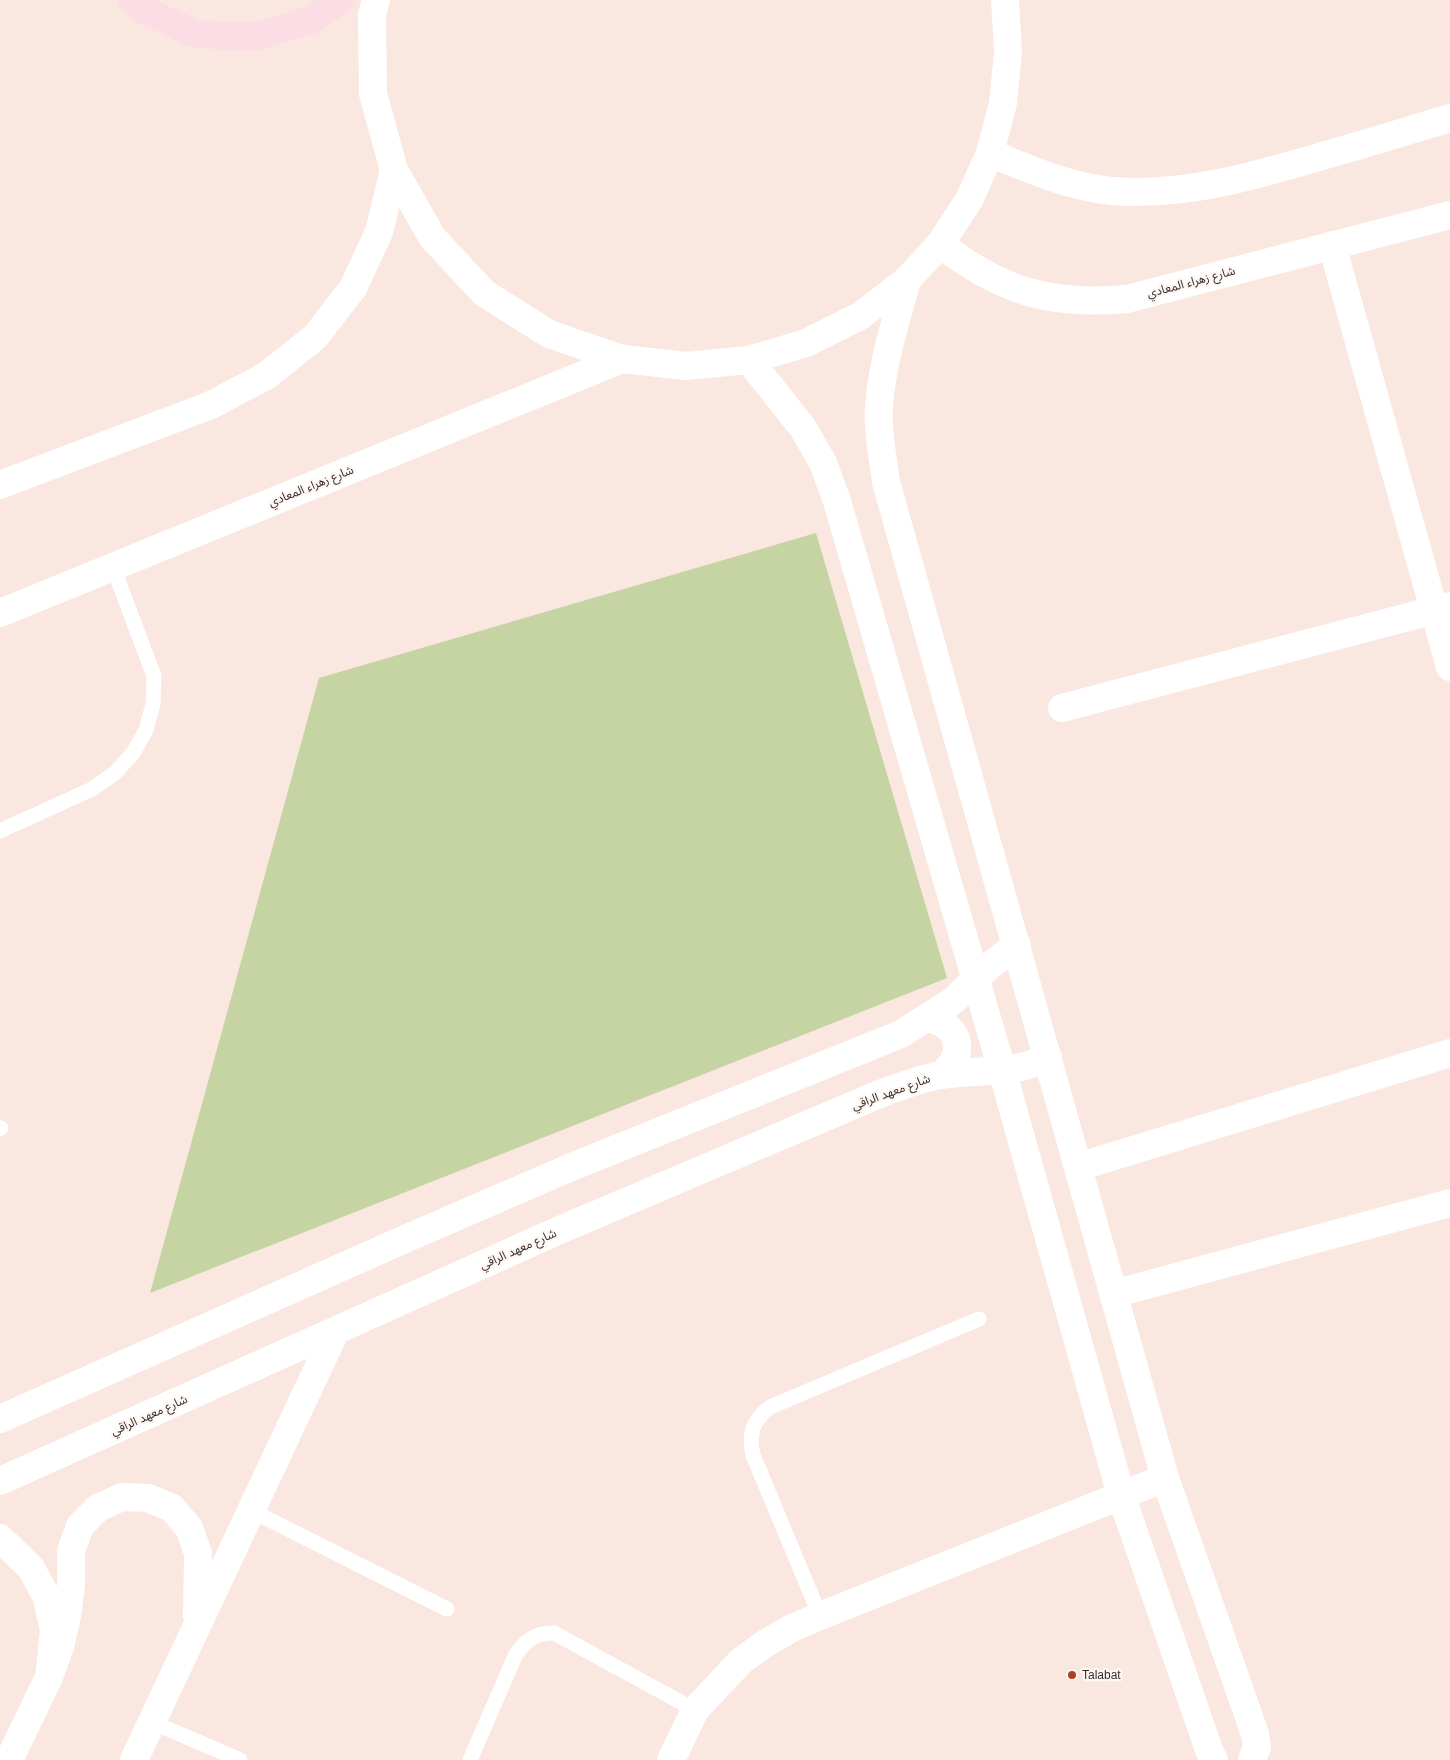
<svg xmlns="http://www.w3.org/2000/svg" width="1450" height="1760" viewBox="0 0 1450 1760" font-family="Helvetica,'Noto Sans Arabic',sans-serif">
<rect width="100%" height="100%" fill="#fae7df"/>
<!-- green -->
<path fill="#c6d3a3" d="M816,533L947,978L150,1293L319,678Z"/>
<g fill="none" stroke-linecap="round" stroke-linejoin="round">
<!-- service -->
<path stroke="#fff" stroke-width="15" d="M0,831L92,789L115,773L133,753L146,730L153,704L154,676L113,567
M0,1129L1,1128
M250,1510L447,1609
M820,1616L753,1455C748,1434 753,1420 770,1407L979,1319
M152,1722L240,1760
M470,1760L516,1654C526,1640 537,1632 554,1633L695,1710"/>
<!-- minor -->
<path stroke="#fff" stroke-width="28" d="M1332,245L1450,667
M907,280C896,321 882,363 879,406C877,431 883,458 886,482L1165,1478L1255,1734L1257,1747L1252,1760
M749,360L803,428L823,463L837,501L1002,1070L1121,1495L1209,1750L1214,1760
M1062,708L1450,606
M928,1018C961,1026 967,1054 941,1075
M1078,1167L1450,1053
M1113,1294L1450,1203
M0,1419L405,1239L569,1168L901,1034L953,1001L988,967L1017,945
M0,1481L562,1229L882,1093C902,1086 921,1078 942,1075C979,1069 1015,1075 1048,1057
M0,1538L31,1568L47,1598L54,1631L49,1677L9,1760
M49,1677L60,1647L67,1616L71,1584V1551L80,1526L98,1508L122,1497L148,1498L172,1508L189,1528L198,1553L197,1615
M134,1760L335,1332
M671,1760L695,1710L741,1661L766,1643L792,1628L820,1616L1165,1478"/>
<!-- secondary -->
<path stroke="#fff" stroke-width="28" d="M376,0L372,15L373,94L394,170L432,237L484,293L549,334L622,359L686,366L749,360L806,343L860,316L907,280L940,244L969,200L990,153L1003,103L1008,52L1005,0
M990,153C1035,172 1082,192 1132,192C1197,193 1261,174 1322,156C1365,144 1407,131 1450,118
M940,244C1001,291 1050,306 1127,299L1450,215
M0,485L211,405L266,376L315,337L353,288L379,232L394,170
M0,613L622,359"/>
<!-- primary -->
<path stroke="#fddde5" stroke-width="28" d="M132,0L143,10L196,34L254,37L311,20L340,0"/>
</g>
<!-- markers -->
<circle fill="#ab4321" stroke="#fff7f4" stroke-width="2" cx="1072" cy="1675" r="5"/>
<g text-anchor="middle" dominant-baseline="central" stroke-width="4.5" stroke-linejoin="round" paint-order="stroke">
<!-- street labels -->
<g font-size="12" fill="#352e2b" stroke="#fff7f4">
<text transform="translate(1191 282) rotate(-15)">شارع زهراء المعادي</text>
<text transform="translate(311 486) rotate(-22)">شارع زهراء المعادي</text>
<text transform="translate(891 1092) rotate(-20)">شارع معهد الراقي</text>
<text transform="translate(518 1249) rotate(-24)">شارع معهد الراقي</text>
<text transform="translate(149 1415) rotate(-24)">شارع معهد الراقي</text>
</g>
<!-- poi labels -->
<g font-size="12" fill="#352e2b" stroke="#fff7f4" text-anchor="start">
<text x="1082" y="1675">Talabat</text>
</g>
</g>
</svg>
